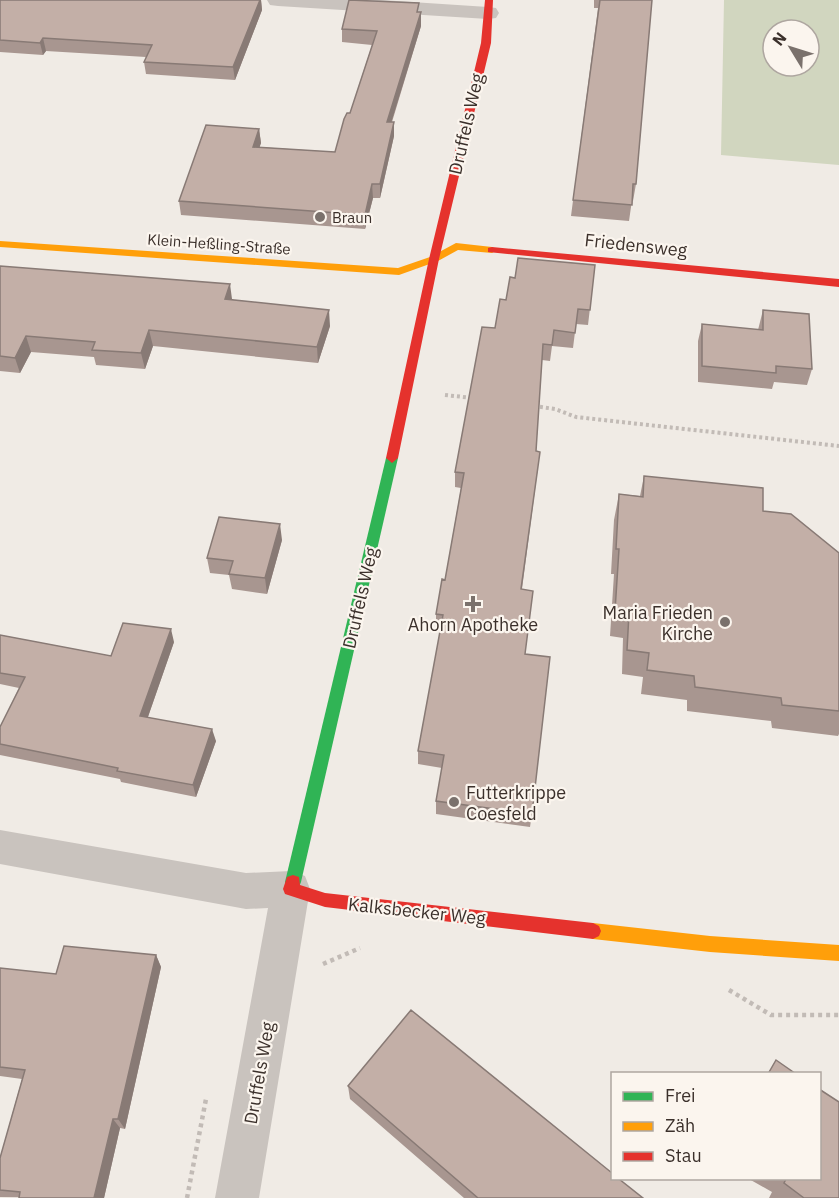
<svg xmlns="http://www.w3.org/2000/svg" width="839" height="1198" viewBox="0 0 839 1198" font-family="'IBM Plex Sans',sans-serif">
<rect width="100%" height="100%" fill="#f0ebe5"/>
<!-- green -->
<path fill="#d1d6bf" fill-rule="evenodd" d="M724,0H839V165L721,155ZM773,30H809V66H773Z"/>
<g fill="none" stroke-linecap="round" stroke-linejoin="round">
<!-- path-far1 -->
<path stroke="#c2bbb6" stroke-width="4" stroke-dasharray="3 3" stroke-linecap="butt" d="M445,395L473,398
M534,406L555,409L576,417L839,446"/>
<!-- path -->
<path stroke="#c2bbb6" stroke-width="4.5" stroke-dasharray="4 4" stroke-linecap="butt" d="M323,964L360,948
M729,990L771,1015H839
M187,1198L206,1099"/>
<!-- street -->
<path fill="#c9c3be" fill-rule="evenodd" d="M267,0H381L488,7L496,8L499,13L496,18L488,19L278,6L270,5Z
M0,830L246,873L291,871L305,876L310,889L259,1198H215L268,908L246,909L0,864Z"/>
<!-- fast -->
<path fill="#30b455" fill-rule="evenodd" d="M392,453L398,458L301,882L299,887L293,889L287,887L285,882L386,458Z"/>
<!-- slow -->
<path fill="#ff9f0a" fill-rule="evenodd" d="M0,241L398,268L430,257L456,243L492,247L497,250L492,253L458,250L438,261L399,275L0,247Z
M593,923L710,936L839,945V961L710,952L593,939L587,936L585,931L587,926Z"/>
<!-- jam -->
<path fill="#e5322d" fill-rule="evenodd" d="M485,0H493L491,43L439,259L398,458L392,463L386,458L429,259L481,43Z
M492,247L839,279V287L488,252V248Z
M293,875L299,877L300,885L325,893L593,923L599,926L601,931L599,936L593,939L325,907L285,894L283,889L287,877Z"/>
</g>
<!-- wall -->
<path fill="#a89690" d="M0,0H261L262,10L235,80L146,74L144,62L146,57L46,51L43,55L0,52Z
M594,0H652L636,184L633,201L632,200L629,221L571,216L598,8H594Z
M419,12H421V26L392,122L394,136L380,198H373L365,229L181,215L179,201L259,129L261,143L259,147L335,152L350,113L372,45L342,42V29Z
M595,265L588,325L576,324L573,348L552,346L550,361L542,360L536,451L538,467L522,589L525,654L532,814L530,827L436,814V801L442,768L418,764V751L441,629L436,628V614L445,580L461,488L455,487V472L495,328L515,278Z
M0,266L232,300L330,326L318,363L153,346L145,369L96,365L94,357L31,352L20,373L0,371Z
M763,310L812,369L807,385L774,382L772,389L698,382V341L702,324L758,330Z
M644,476L763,511L839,553V734L838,736L772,728L771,721L687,711V700L641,694L643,677L622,674L623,638L610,636L614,574H611L614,520L619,494L640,496Z
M282,540L267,594L232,589L229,575L210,573L207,558Z
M0,635L111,656L174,642L148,717L216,741L196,797L121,782L120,779L0,755V727L19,688L0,684Z
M156,955L161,967L125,1129L120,1128L104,1198L1,1197H0V1158L22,1079L0,1076V968L56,974Z
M348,1086L643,1198H464L350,1099Z
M749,1179H819L839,1198H769L772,1192Z"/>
<!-- shaded-wall -->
<path fill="#887a75" d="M260,0H261L262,10L235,80L233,67Z
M421,12V26L387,136V122Z
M43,38L46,51L43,55L40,43Z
M394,122V136L380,198V184Z
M259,129L261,143L255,161L253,147Z
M372,184L373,198L365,229V215Z
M230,284L232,299H225Z
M329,310L330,326L318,363L317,347Z
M149,330L153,346L145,369L141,353Z
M26,336L31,352L20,373L15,358Z
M280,524L282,540L267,594L265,578Z
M171,629L174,642L144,728L140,716Z
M212,729L216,741L196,797L193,785Z
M156,955L161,967L125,1129L118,1119Z
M113,1119L120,1128L104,1198H94Z"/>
<!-- building -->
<path fill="#c3afa7" stroke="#887a75" stroke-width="1.5" d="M0,0H260L233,67L144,62L152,45L43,38L40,43L0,40Z
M349,0L419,3L417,12H421L387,122H394L380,184H372L365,215L179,201L206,125L259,129L253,147L335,152L344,119L347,113H350L377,31L342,29Z
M600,0H652L636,184H633L632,205L573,200Z
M518,258L595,265L590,310L578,309L575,333L554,330L552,345L543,344L536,451L540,452L521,589L533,591L525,654L550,657L532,814L436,801L444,755L418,751L443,615L436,614L442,579L445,580L464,473L455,472L482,327L495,328L500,299L506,300L510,277L515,278Z
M0,266L230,284L225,299L329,310L317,347L149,330L141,353L92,350L95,342L26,336L15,358L0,356Z
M763,310L809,314L812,369L776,366V373L702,366V324L763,330Z
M644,476L763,488V511L791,514L839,553V711L782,705L781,698L695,687L694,676L647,670L649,653L627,650L629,613L615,611L619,549H616L619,494L643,497Z
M219,517L280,524L265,578L229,574L233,561L207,558Z
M123,623L171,629L140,716L212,729L193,785L117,771L118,768L0,744V727L25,677L0,673V635L111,656Z
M64,946L156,955L118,1119H113L94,1198H19L20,1192L0,1190V1158L25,1070L0,1067V968L56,974Z
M411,1010L612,1173V1179H619L643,1198H478L348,1086Z
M776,1060L796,1074H768Z
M819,1089L839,1102V1198H804L784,1183L786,1179H819Z"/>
<!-- markers -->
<g fill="#7a716c" stroke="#fbf5ee" stroke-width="2">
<circle cx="320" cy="217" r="6"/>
<path d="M470 595h6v6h6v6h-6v6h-6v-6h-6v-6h6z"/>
<circle cx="725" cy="622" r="6"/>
<circle cx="454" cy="802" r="6"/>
</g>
<g text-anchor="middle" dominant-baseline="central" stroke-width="4.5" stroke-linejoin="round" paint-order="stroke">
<!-- far-poi labels -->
<g font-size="15" fill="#3b302b" stroke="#fbf5ee" text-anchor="start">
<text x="332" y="217">Braun</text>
</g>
<!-- far-street labels -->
<g font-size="15" fill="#3b302b" stroke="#fbf5ee">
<text transform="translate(219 244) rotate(4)">Klein-Heßling-Straße</text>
</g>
<!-- street labels -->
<g font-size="18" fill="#3b302b" stroke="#fbf5ee">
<text transform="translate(466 124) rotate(-77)">Druffels Weg</text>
<text transform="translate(636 245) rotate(6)">Friedensweg</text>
<text transform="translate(360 598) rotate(-77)">Druffels Weg</text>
<text transform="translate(417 911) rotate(6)">Kalksbecker Weg</text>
<text transform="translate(259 1073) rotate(-80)">Druffels Weg</text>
</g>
<!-- poi labels -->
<g font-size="18" fill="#3b302b" stroke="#fbf5ee" text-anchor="end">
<text x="713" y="612">Maria Frieden<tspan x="713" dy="21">Kirche</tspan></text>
<text x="473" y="624" text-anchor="middle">Ahorn Apotheke</text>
<text x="466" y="792" text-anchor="start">Futterkrippe<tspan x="466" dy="21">Coesfeld</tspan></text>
</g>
</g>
<!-- legend -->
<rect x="611" y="1072" width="210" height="108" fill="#fbf5ee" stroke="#aea6a0" stroke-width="1.5"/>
<rect x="623" y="1092" width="30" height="9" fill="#30b455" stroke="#aea6a0" stroke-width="1.5"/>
<text x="665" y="1102" font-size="18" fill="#3b302b">Frei</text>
<rect x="623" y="1122" width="30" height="9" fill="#ff9f0a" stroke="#aea6a0" stroke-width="1.5"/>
<text x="665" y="1132" font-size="18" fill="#3b302b">Zäh</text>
<rect x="623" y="1152" width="30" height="9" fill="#e5322d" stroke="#aea6a0" stroke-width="1.5"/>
<text x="665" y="1162" font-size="18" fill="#3b302b">Stau</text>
<!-- north arrow -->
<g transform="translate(791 48) rotate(308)"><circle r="28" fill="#fbf5ee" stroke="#aea6a0" stroke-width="1.5"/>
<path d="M0-4.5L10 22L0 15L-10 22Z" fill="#7a716c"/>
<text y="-9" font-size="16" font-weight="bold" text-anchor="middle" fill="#3b302b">N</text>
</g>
</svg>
